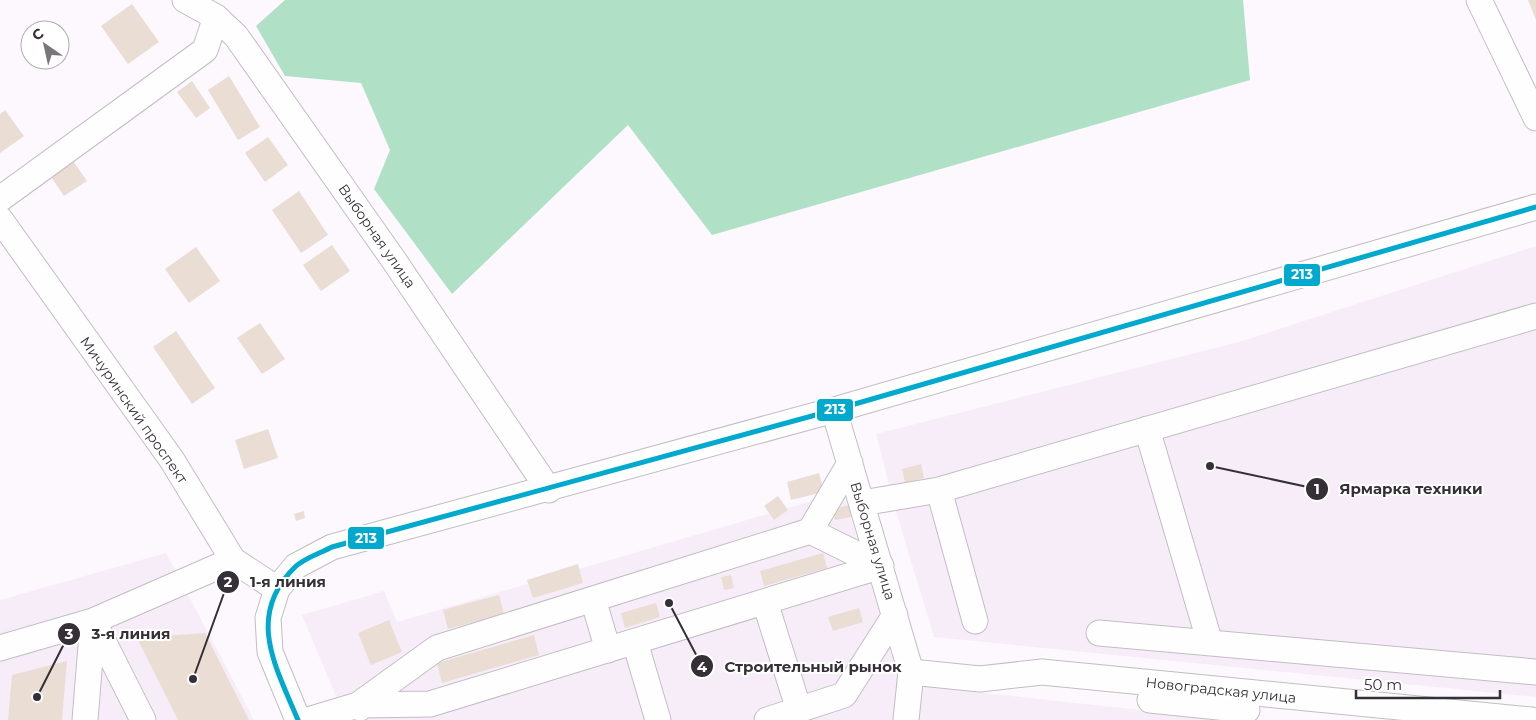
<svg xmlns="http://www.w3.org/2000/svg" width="1536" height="720" viewBox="0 0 1536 720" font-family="Montserrat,sans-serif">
<rect width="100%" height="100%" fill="#fcf8fd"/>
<!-- built -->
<path fill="#f6edf9" d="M1536,246V697L934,637L892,498L876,434L1242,341Z
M843,492L898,676L895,720H346L302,615L384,591L397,622Z
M166,553L254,720H0V600Z
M918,686L1232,720H914Z"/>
<!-- forest -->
<path fill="#b0e1c7" d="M285,0H1243L1250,80L712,235L628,125L452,294L374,189L390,150L361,83L285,76L256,26Z"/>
<!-- building -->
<path fill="#e9ddd4" d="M1528,0H1536V20Z
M132,4L159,42L128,64L101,26Z
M229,76L260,127L238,140L208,90Z
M192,81L210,108L196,118L177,92Z
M5,110L24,136L0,153V114Z
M268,137L288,165L265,182L245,153Z
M73,161L87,181L64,196L51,177Z
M299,191L328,235L301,253L272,210Z
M332,245L350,271L321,291L303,265Z
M196,247L220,281L189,303L165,269Z
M260,323L285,359L262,374L237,338Z
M176,331L215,388L192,404L153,347Z
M268,429L278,458L244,469L235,440Z
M921,464L924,478L905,483L902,469Z
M819,473L824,492L791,500L787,482Z
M778,496L788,510L774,520L764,506Z
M849,505L851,517L835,520L833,509Z
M304,511L305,518L296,521L294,514Z
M823,553L827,568L764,586L760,571Z
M578,564L583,583L533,598L527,580Z
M731,575L734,588L724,590L721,577Z
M499,595L504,614L448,629L443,610Z
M656,603L660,617L625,628L621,613Z
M859,608L863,622L833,631L828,617Z
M389,620L402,652L371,665L358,633Z
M205,633L249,720H178L137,638Z
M534,635L539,655L442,683L437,663Z
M67,661L62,720H8L12,675Z"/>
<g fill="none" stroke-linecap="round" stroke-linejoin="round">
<defs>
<path id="minor" d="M185,0L216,17L236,36L393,259L549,490
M1479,0L1536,118
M0,199L205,50L216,17
M0,219L172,460L233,560L277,589
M834,410L911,672L906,720
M1147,429L1210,643
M939,490L975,621
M862,503L939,490L1536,316
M810,531L881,566
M593,599L608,650
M765,602L799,710
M93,621L143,720
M1099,633L1536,672
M635,642L658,720
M0,648L93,621L233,560
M911,672L980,679L1042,672L1531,720
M1150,700L1247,710
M360,708L358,705L430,704L881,566
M85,720L93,621
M298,720L270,652L268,618L277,589L296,566L332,547L834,410L1536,207
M308,720L358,705L437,648L810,531L850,463
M767,720L844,695L895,615"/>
</defs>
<!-- minor casing -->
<use href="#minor" stroke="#c2bdc3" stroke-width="27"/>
<!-- minor -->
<use href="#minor" stroke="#fffeff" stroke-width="25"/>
<defs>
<path id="bus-1" d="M298,720C276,667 245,616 295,567C304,558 321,553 332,547L834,410L1536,207"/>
</defs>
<!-- bus-1 casing -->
<use href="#bus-1" stroke="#fff" stroke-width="9"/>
<!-- bus-1 -->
<use href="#bus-1" stroke="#00a9ce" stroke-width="5"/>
</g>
<g text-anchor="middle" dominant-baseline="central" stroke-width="4" stroke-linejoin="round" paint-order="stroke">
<!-- street labels -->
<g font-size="14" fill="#352f37" stroke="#fff">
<text transform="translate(377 236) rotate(55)">Выборная улица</text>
<text transform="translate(134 410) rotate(55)">Мичуринский проспект</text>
<text transform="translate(873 541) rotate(73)">Выборная улица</text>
<text transform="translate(1221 690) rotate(6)">Новоградская улица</text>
</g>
</g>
<!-- callouts -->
<path fill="none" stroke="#352f37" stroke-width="2" d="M1210 466L1317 489M193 679L228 582M37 697L69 634M669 603L702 666"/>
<g fill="#352f37" stroke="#fff" stroke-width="2">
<circle cx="1210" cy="466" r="5"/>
<circle cx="193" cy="679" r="5"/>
<circle cx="37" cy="697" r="5"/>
<circle cx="669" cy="603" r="5"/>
<circle cx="1317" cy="489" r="12"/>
<circle cx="228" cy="582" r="12"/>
<circle cx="69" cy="634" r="12"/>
<circle cx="702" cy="666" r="12"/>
</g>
<g font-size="15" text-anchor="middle" font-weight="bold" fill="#fff">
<text x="1317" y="494">1</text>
<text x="228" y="587">2</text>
<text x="69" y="639">3</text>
<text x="702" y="672">4</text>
</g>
<g font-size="15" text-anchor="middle" font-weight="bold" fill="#352f37" stroke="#fff" stroke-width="4" stroke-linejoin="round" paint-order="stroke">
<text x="1411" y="494">Ярмарка техники</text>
<text x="288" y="587">1-я линия</text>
<text x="131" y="639">3-я линия</text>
<text x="813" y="672">Строительный рынок</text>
</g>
<g stroke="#fff" stroke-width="2">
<rect x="1283" y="263" width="38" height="24" rx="5" fill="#00a9ce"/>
<rect x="816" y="398" width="38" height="24" rx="5" fill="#00a9ce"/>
<rect x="347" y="526" width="38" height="24" rx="5" fill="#00a9ce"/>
</g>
<g font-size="14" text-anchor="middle" font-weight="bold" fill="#fff">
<text x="1302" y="279">213</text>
<text x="835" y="414">213</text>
<text x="366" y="543">213</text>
</g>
<!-- north arrow -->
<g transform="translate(45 45) rotate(326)"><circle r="24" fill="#ffffff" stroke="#aeacaf"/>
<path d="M0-4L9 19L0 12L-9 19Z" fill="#7b757c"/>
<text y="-8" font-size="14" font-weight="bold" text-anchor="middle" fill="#352f37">С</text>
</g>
<!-- scale -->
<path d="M1356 690v8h144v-8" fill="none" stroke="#352f37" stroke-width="2.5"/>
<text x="1364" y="690" font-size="15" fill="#352f37" stroke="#ffffff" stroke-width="4" paint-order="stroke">50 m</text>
</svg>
